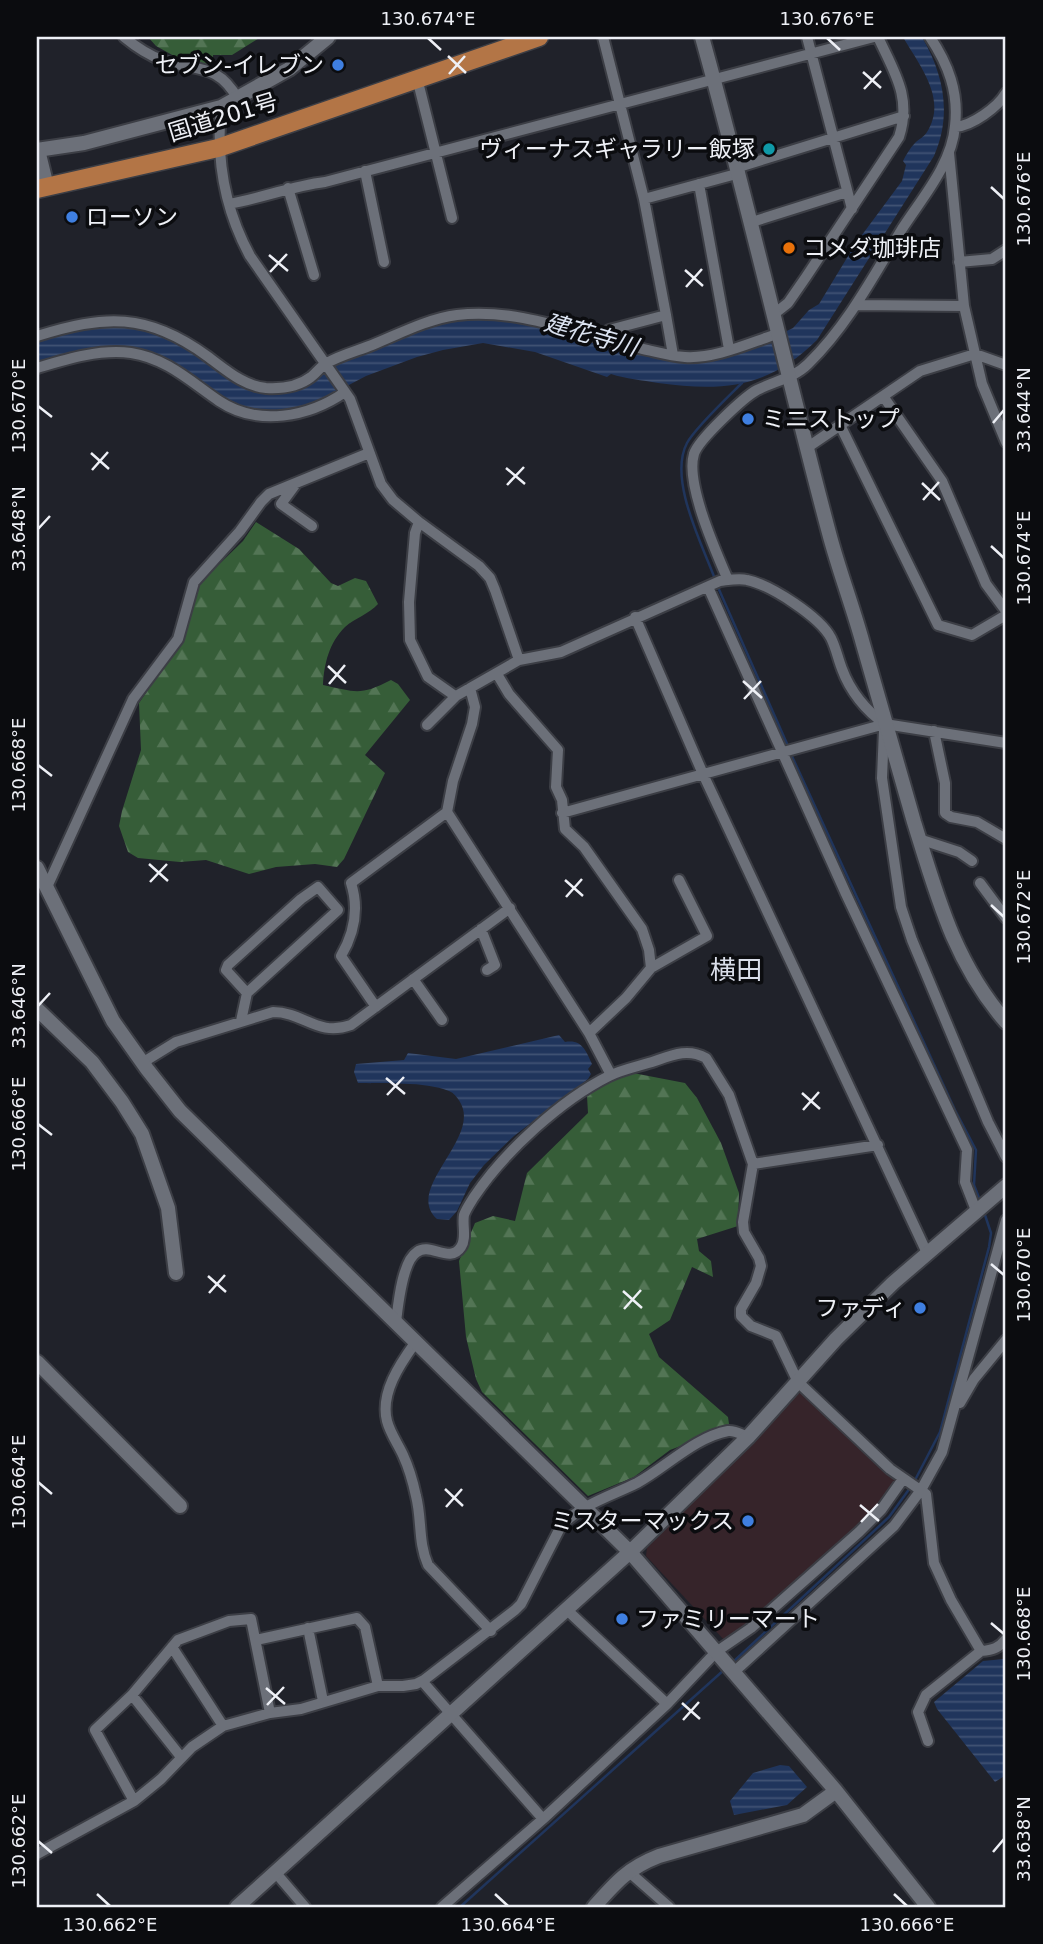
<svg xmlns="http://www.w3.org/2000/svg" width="1043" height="1944" viewBox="0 0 1043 1944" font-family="'DejaVu Sans','Noto Sans JP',sans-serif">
<defs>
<pattern id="forest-firs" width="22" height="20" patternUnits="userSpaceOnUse" patternTransform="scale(1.75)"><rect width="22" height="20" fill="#365d38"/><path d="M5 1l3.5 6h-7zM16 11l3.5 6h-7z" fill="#537555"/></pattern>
<pattern id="water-rules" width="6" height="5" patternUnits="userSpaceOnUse" patternTransform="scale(1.75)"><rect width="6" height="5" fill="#20355c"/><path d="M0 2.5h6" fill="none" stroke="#415374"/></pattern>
</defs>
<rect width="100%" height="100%" fill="#20222a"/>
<!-- commercial -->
<path fill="#36242a" d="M799,1391L898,1481L881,1507L750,1624L725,1641L646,1556L647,1548Z"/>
<!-- forest -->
<path fill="url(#forest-firs)" d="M148,37H261L232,55H213V68L185,62L156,46Z
M256,522L299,549L331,583L338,586L355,578L366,581L378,604C369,614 355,618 345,627C329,643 324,664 323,685C356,692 360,696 391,680L398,684L410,700L365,755L385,773L344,859L337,867L315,864L276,867L249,874L206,860L180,862L138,858L128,852L119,826L122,811L141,750L139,703L182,639L184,619L201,582L243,541Z
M633,1073L685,1083L697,1098L721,1143L739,1193L738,1226L697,1239L699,1251L711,1261L713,1277L692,1267L670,1320L649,1334L659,1357L728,1417L729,1424L715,1433L670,1450L634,1477L588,1496L482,1392L476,1379L466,1337L459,1261L475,1223L493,1216L515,1221L527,1173L588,1113L587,1096L612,1080Z"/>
<!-- water -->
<path fill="url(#water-rules)" d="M903,37H922C944,75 952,115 934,156L817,340C768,388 724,392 658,383C642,380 626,379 611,374L607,377L535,352L483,343L443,350L417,357L366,376L307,407L279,412L240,407L210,390L187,371L149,353L37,364V339L77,326L118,324L164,334L240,382L278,390L335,364L438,323L465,318L528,323L673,358L768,340L793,328L809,310L819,304L856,243L902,181L906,165L903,161C906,155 910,148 915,143C919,139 924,137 927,132C948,99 919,65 903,37Z
M559,1035L565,1042C582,1039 586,1051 592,1064L588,1069L591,1074L588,1079L514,1136L484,1165L470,1183L457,1211L449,1220L437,1219C403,1189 482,1138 460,1102C457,1097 454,1093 449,1091C424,1081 385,1084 358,1083L354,1072L356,1064L404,1060L408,1053L456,1059Z
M1004,1659L1006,1660V1775L995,1782L937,1709L934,1702L983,1661Z
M780,1765L789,1766L807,1787L787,1805L734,1815L730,1801L753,1773Z"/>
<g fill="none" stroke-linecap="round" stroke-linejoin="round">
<!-- stream -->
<path stroke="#20355c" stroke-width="2.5" d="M715,579C702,544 668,479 687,443C696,427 728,397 742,383
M717,585L788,746
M790,752L955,1110L976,1150L974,1185L981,1203
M914,1482L940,1432L989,1247L991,1233L984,1212
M733,1662L889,1517L910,1488
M460,1907L725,1669"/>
<defs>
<path id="minor" d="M124,37C135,46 148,55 162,60C197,72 217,62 238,99
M807,37L852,209
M417,78L452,218
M221,107C216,159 225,210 250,256L350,399L381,484L393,500L419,522L479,566L490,578L495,590L519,660
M955,127C972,126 998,107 1006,93
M949,153L964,306L982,384L1006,442
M739,167L904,116
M365,171L384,262
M699,184L729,349
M288,188L314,275
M644,199L740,173
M229,204C262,198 292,186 325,182L874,37
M752,222L847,192
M959,262L992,259L1006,250
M856,305L964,306
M774,314L788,303L806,277L899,137C912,97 894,72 878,37
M666,315L673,355
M37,336C104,315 147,312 207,356C225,369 243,386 266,388C283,389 298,387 311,377C317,372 321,366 327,363C341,355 357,351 372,345C399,334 427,319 457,315C519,307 583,336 643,349C657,352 671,356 685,357C715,359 749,343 777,334
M600,339L609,330L666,315L644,199L603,37
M37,368C67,359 99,349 131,353C166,358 191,382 219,401C258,427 309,417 345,392
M883,396L942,481L986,584L1006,611
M841,427L938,625L972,635L1006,615
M808,447L920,371L975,354L1006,365
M295,485L281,504L312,526
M419,522L415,533L409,602L410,640L428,677L455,696
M728,580C716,552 685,483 694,454C698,440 744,397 757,390C775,381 794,378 808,364C848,325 874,275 902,229C922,198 952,164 955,126C959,92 948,64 930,37
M708,587L846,894L967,1150L965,1182L977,1213
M635,617L703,774L927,1253
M497,674L509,694L558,750L556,787L562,800L565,829L584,847L642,929L649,950L651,968L626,998L589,1033
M427,725L456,696L519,660L561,652L720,581C729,580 739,578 747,580C771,585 820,617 831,638C836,648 838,659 842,669C850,691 866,711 885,724
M884,730L882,778L901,907L912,940L988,1122L1006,1157
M934,731L945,783V813L951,817L977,822L1006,839
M447,812L589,1033L611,1075
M562,813L885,724L1006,743
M919,839L959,852L972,861
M980,883L1006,918
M47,887L133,699L178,639L194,582L240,531L261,502L269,494L369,453
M481,929L495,965L487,970
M651,968L707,936L679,880
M413,979L442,1020
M376,1007L341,956C355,932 359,908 351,883L447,812L453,781L472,724L475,707L470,688
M241,1021L247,993L226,970L228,965L301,899L318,887L338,910L247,993
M142,1063L176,1042L273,1012C304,1012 317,1037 351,1025L510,908
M753,1164L878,1145
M396,1322C398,1306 402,1261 417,1252C430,1242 450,1264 461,1247C467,1238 462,1225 464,1215C466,1209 471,1202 474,1197C504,1152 561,1100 609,1076C623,1069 640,1066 655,1061C672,1055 688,1048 706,1058L729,1095L753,1164L743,1222L744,1232L759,1258L761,1266L756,1283L741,1309V1316L751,1326L776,1336L798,1382L890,1469L926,1494L934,1563L951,1600L981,1651
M415,1343C400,1364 380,1393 387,1421C390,1433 398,1444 403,1455C409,1468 413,1482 416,1496C422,1519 418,1543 428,1565L491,1631
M960,1403L974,1379L1006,1340
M567,1610L667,1704
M308,1628L323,1701
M256,1640L357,1618L365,1627L378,1686
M172,1647L223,1726
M734,1672L894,1526L921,1490L942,1452L1006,1220
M422,1681L543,1819
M132,1695L181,1757
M928,1741L918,1712L926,1695L981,1651C993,1650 999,1648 1006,1639
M134,1801L95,1730L132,1695L178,1640L229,1621L251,1619L270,1713
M37,1854L134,1801L161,1779L192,1747L223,1726L270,1713L301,1709L378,1686H403L416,1684L424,1680L515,1610L521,1604L561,1526C582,1504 611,1496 637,1483C665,1468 695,1437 728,1431C735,1430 742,1435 748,1437
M628,1871L669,1907
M275,1872L305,1907
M442,1907L543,1819L667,1704L716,1652L751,1628L859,1532L881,1510L903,1479"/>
<path id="tertiary" d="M702,37C748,202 785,368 829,533C839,571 853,607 863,644C880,704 897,763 914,822C937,896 954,962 1006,1022
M37,150L84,143L221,107L289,69L328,37
M38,150L47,187
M37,868L113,1021L147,1069L180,1111L630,1552L836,1791L928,1907
M37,1009L92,1062L122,1102L142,1134L168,1208L176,1273
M37,1362L180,1506
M237,1907L630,1552L748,1437L836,1339L893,1283L1006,1186
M594,1907C616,1882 628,1868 659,1856L803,1815L836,1791"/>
<path id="trunk" d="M37,189L218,148L539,37"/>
</defs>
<!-- minor casing -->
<use href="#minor" stroke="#3c3e45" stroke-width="14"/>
<!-- tertiary casing -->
<use href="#tertiary" stroke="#3c3e45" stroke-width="18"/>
<!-- trunk casing -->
<use href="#trunk" stroke="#3c3e45" stroke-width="21"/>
<!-- minor -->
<use href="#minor" stroke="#6c7079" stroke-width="10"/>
<!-- tertiary -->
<use href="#tertiary" stroke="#6c7079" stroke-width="14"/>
<!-- trunk -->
<use href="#trunk" stroke="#b37546" stroke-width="18"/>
</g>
<!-- ticks -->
<path fill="none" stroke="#eef0f6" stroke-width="2.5" d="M428,38L441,50M827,38L840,50M448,56L466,73M863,72L881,88M449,74L465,56M864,89L881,71M991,187L1004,199M269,255L288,271M685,270L703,286M270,272L287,254M686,287L702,269M38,406L52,417M993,423L1004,410M91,453L109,469M506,468L525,484M92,470L108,452M922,483L940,500M507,485L524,467M923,500L939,482M38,529L50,516M991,546L1004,558M328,666L346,683M743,681L762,698M329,684L345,665M744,699L761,681M38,765L52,776M149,864L168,881M565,880L583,896M150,882L167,864M566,897L582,879M991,905L1004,917M38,1006L50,993M386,1078L405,1094M802,1093L820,1109M387,1095L404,1077M803,1110L819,1092M38,1124L52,1135M991,1264L1004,1275M208,1276L226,1292M623,1291L642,1308M209,1293L225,1275M624,1309L641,1290M38,1482L52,1494M445,1489L463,1506M860,1505L879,1521M446,1507L462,1489M861,1522L878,1504M991,1623L1004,1634M266,1688L285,1704M682,1703L700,1719M267,1705L284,1687M683,1720L699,1702M38,1841L52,1853M993,1852L1004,1839M97,1894L110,1906M495,1894L508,1906M894,1894L907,1906"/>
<!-- markers -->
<g fill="#3f7fe0" stroke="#0b0c0f" stroke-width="2.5">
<circle cx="338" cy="65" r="7"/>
<circle cx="72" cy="217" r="7"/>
<circle cx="748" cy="419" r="7"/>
<circle cx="920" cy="1308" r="7"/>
<circle cx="748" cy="1521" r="7"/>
<circle cx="622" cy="1619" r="7"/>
</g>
<circle fill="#0f9aa8" stroke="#0b0c0f" stroke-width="2.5" cx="769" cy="149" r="7"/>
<circle fill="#e8710a" stroke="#0b0c0f" stroke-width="2.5" cx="789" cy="248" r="7"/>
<g text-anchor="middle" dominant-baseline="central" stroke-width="7" stroke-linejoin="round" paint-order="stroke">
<!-- poi labels -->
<g font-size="23" fill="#eef0f6" stroke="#0b0c0f" text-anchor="end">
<text x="324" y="65">セブン-イレブン</text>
<text x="755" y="149">ヴィーナスギャラリー飯塚</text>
<text x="86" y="217" text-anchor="start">ローソン</text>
<text x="803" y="248" text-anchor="start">コメダ珈琲店</text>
<text x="762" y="419" text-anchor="start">ミニストップ</text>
<text x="906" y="1308">ファディ</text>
<text x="734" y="1521">ミスターマックス</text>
<text x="636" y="1619" text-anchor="start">ファミリーマート</text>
</g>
<!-- street labels -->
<g font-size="23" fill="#eef0f6" stroke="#0b0c0f">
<text transform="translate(223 117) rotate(-17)">国道201号</text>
</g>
<!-- water labels -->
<g font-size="24" font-style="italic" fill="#dbe3f1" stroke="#0b0c0f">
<text transform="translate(591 335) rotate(16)">建花寺川</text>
</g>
<!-- quarter labels -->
<g font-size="26" fill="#dadee9" stroke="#0b0c0f">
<text x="736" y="970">横田</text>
</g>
</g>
<!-- border -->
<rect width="1043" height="1944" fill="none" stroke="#0b0c0f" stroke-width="77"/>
<rect x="38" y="38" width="966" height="1868" fill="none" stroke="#eef0f6" stroke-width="2.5"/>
<g font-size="18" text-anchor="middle" fill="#eef0f6">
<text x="428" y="25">130.674°E</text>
<text x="827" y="25">130.676°E</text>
<text transform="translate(1024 199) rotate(-90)" y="6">130.676°E</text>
<text transform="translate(19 406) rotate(-90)" y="6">130.670°E</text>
<text transform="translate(1024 410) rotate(-90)" y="6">33.644°N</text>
<text transform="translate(19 529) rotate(-90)" y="6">33.648°N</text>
<text transform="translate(1024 558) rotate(-90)" y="6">130.674°E</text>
<text transform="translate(19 765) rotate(-90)" y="6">130.668°E</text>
<text transform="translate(1024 917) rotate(-90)" y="6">130.672°E</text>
<text transform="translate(19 1006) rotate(-90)" y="6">33.646°N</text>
<text transform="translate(19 1124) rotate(-90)" y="6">130.666°E</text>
<text transform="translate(1024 1275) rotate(-90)" y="6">130.670°E</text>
<text transform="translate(19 1482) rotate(-90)" y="6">130.664°E</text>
<text transform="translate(1024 1634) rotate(-90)" y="6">130.668°E</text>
<text transform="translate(1024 1839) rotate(-90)" y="6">33.638°N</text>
<text transform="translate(19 1841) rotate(-90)" y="6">130.662°E</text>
<text x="110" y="1931">130.662°E</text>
<text x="508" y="1931">130.664°E</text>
<text x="907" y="1931">130.666°E</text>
</g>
</svg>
